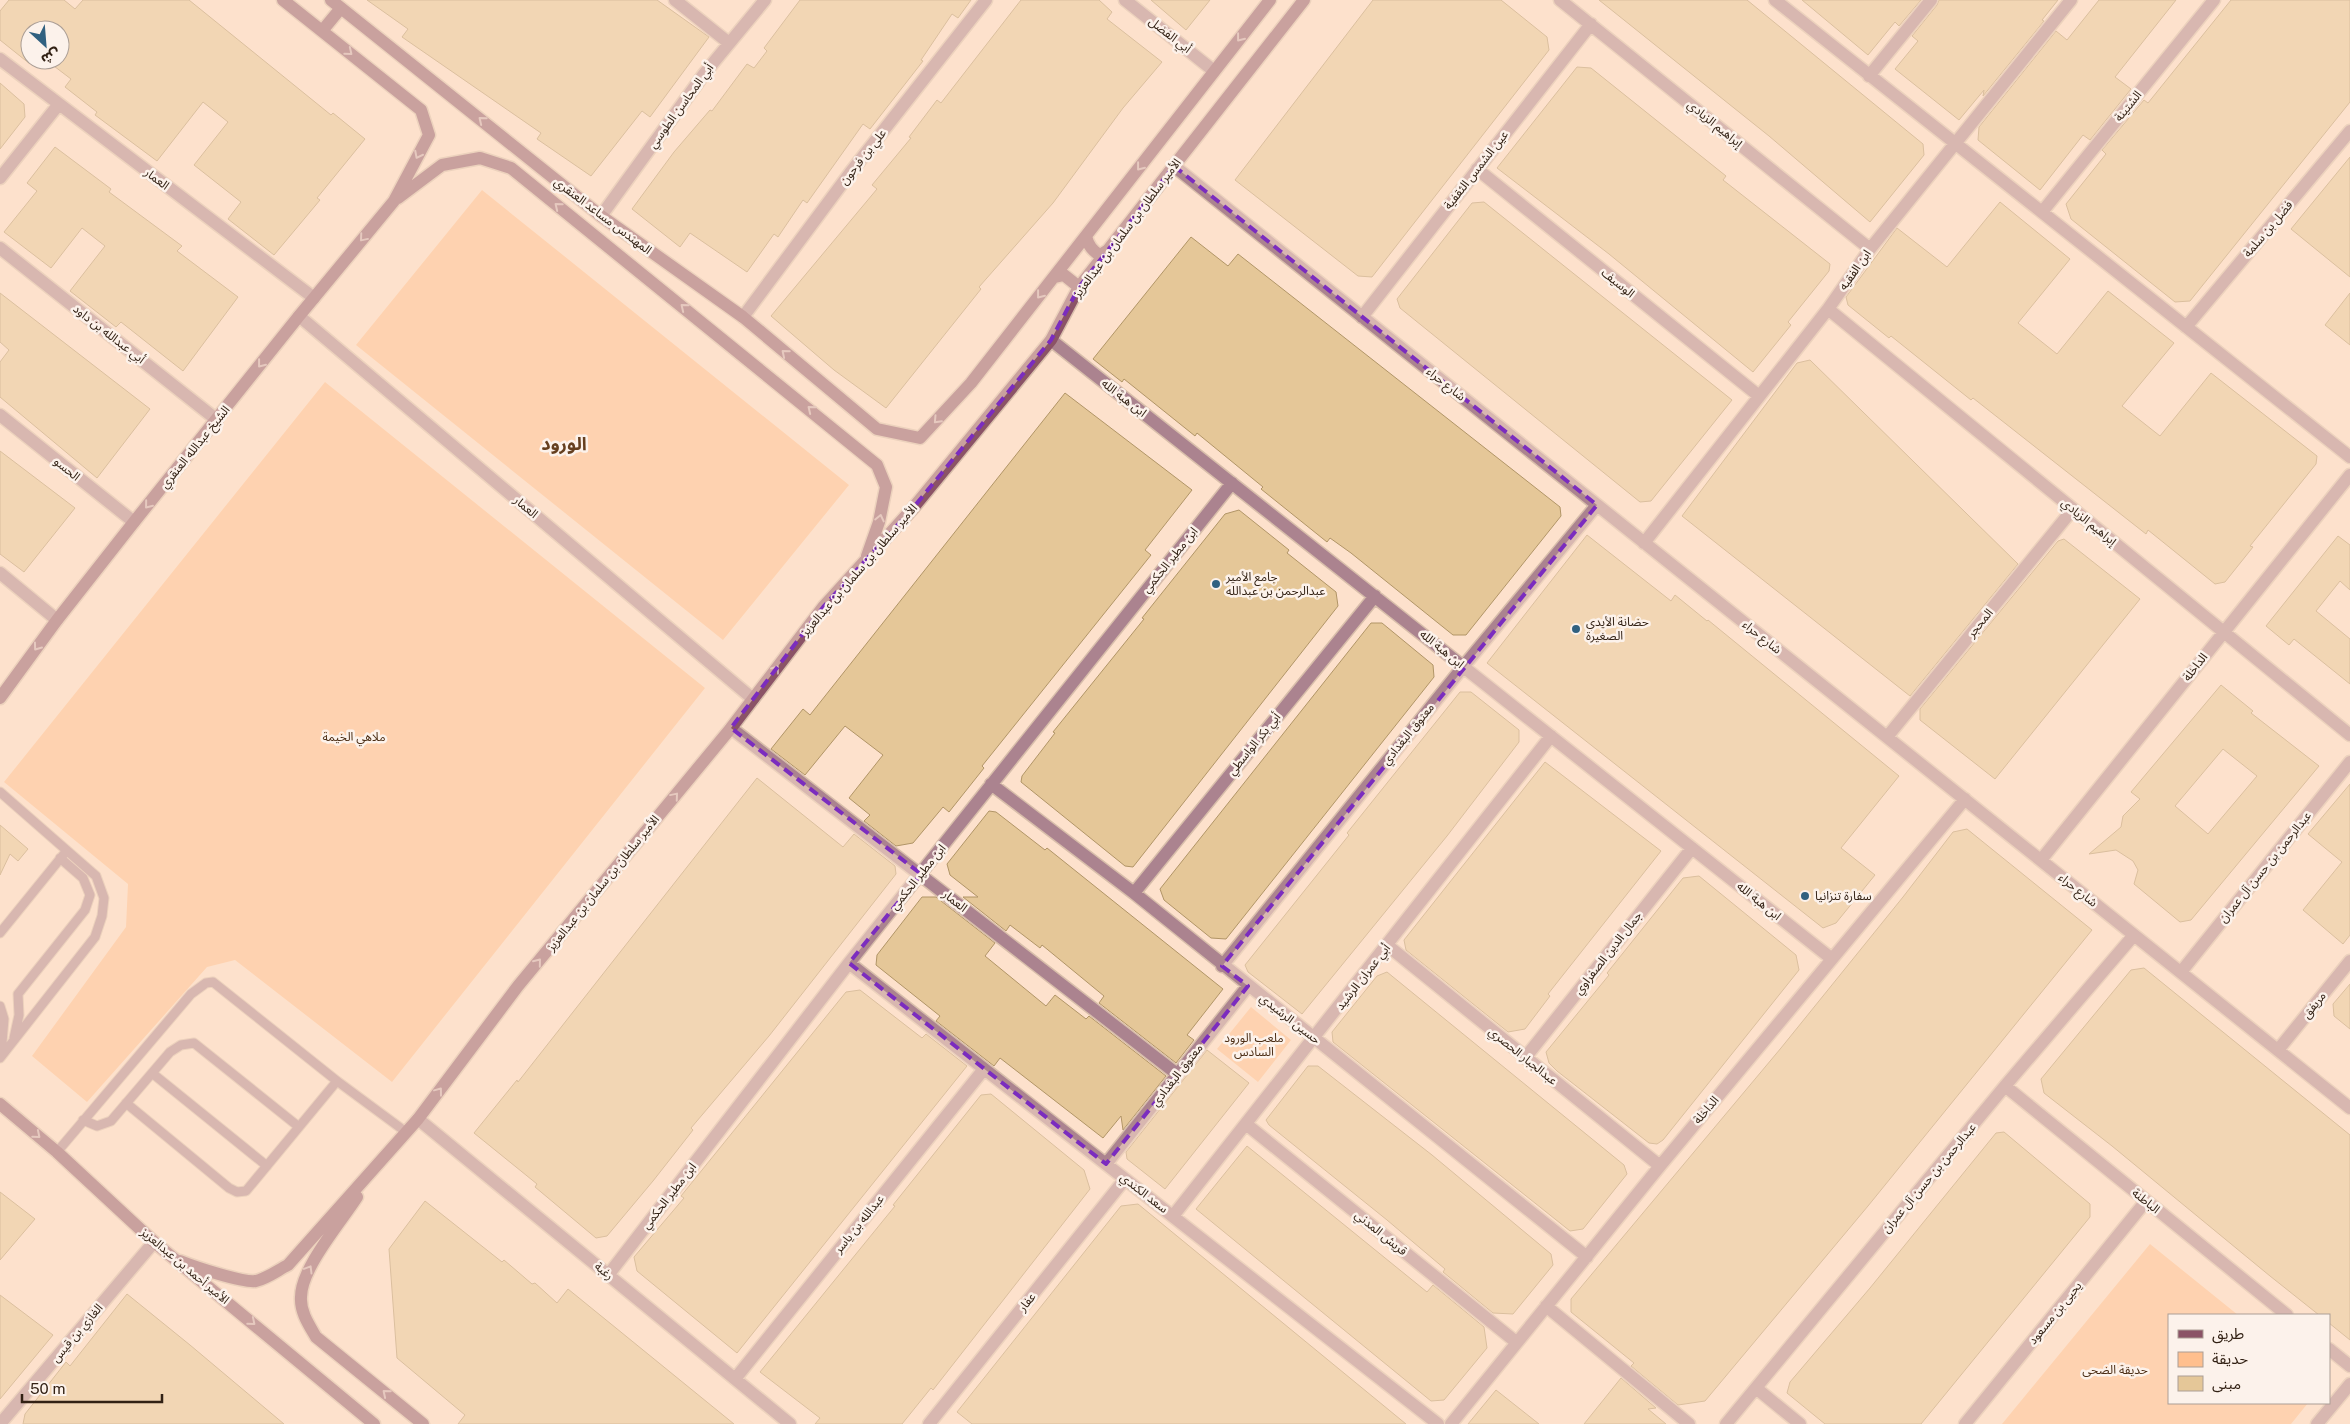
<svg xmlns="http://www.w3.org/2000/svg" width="2350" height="1424" viewBox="0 0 2350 1424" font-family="'Public Sans','Noto Sans Arabic',sans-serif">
<rect width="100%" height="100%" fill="#fde1cc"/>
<!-- green -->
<path fill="#ffbf8e" d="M482,190L849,485L723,640L356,345Z
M325,382L705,688L392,1082L235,960L207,967L87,1102L32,1056L126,927L128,884L4,782Z
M1251,1007L1291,1040L1258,1082L1217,1049Z
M2150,1244L2238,1315H2169V1403H2308L2291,1424H2002Z"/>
<!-- building -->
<path fill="#e5c798" stroke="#b19567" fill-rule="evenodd" d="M9,0H64L75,9L83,0H189L331,115L333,113L365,139L317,198L320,200L274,255L228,219L241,202L194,165L228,122L203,102L157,161L95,115L97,112L65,87L71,79L46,60H60V30H30V64L0,40V11Z
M367,0H657L709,37L650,117L642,111L591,176L537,139L541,133L402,37L408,29Z
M800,0H971L958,18L952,14L921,60L923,61L870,129L863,124L807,203L803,200L778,237L774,234L747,272L690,233L680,247L632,209L674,152L710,110L712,111L747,64L754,68L767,51L764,48Z
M1021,0H1099L1112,12L1107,19L1162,62L1123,108L1053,203L979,287L981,289L886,408L834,370L771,316L877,189L872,185L911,138L909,137L937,100L941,103Z
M1151,0H1210L1186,30Z
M1373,0H1501L1547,37L1549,50L1372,277L1358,276L1235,180Z
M1599,0H1747L1923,144L1924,155L1870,222L1769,136Z
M1802,0H1921L1899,26L1895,22L1868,55Z
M1939,0H2058L2042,20L2044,21L1983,96L1984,90L1959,120L1895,69L1918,41L1912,36L1937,5Z
M2099,0H2176L2115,77L2131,89L2090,140L2083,135L2040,190L1978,140L1979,127L2056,31L2067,40Z
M2231,0H2350V102L2190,301L2175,302L2071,219L2066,204L2106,154L2102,150L2144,100L2148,103Z
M1577,67L1591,68L1726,176L1723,180L1830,264L1829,271L1788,322L1791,325L1753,372L1609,254L1497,168Z
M0,83L24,104L25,117L0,149Z
M55,147L111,189L109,192L182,246L177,251L238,297L183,371L121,322L116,327L70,291L105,246L82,228L51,268L4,232L37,191L27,183Z
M2350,157V277L2291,229Z
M1484,202L1732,400L1651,501L1640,502L1400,308L1397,299L1472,203Z
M2000,202L2070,259L2018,323L2057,354L2108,291L2174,343L2122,406L2160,436L2211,373L2317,456L2316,464L2250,546L2253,547L2225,582L2215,584L2148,530L2146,534L1973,398L1971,400L1891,336L1889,338L1848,305L1846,297L1897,228L1947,267Z
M1191,237L1228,266L1238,254L1560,507L1561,516L1466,635H1453L1351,553L1330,538L1327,542L1261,489L1263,487L1197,433L1195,436L1124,379L1122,382L1093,359Z
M0,293L150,409L97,478L0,397V362L9,350L0,342Z
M2350,293V345L2325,325Z
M1810,360L2018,564L1910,696L1682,516L1797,363Z
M1065,393L1192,490L1145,550L1151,555L982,766L984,768L949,812L943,807L913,843L896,846L864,821L870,815L849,798L883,755L845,726L805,775L771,749L803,709L810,715Z
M0,451L75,508L24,572L0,554Z
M1239,510L1289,550L1287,553L1336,592L1338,606L1133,867L1125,866L1021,782L1022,776L1055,733L1053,732L1144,619L1142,618L1225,514Z
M1587,535L1671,601L1675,595L1707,621L1708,620L1899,776L1841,848L1875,875L1836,923L1823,928L1487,663Z
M2338,536L2350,545V590L2340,581L2316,611L2350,639V684L2294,639L2289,645L2266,626Z
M2064,539L2140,599L1995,779L1920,720V709L2058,541Z
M1371,623H1382L1433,665L1434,677L1226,939L1211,938L1164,900L1160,889Z
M2221,685L2253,711L2251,713L2319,766L2191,920L2180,922L2134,884L2138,870L2133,861L2116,850L2089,854L2121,827L2123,816L2140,799L2131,792ZM2223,749L2257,776L2208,834L2175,806Z
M1460,692H1471L1519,730V742L1447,836L1302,1014L1248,972L1245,965L1349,835L1347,833Z
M1545,762L1661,851L1548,994L1550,996L1525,1029L1508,1032L1406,950L1404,940Z
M757,778L843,847L854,834L895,866L896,874L769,1036L691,1128L693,1130L653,1181L607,1236L596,1238L535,1187L537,1184L474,1133L517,1080L518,1082Z
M2350,784V935L2343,944L2303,910L2342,862L2308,834Z
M989,811L996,812L1045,850L1047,848L1223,989L1187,1035L1194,1040L1176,1063L1099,1003L1104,996L1042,945L1040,948L1010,925L1006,931L963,897H978L950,875L947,864Z
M0,825L28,849L18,861L10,854L0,875Z
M1967,829L2092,930L1868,1206L1705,1401L1678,1405L1631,1366L1634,1363L1571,1312V1299L1781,1048L1903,897L1953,832Z
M1699,876L1796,955L1799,970L1663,1140L1657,1144L1649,1143L1557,1071L1549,1063L1546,1052L1609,975L1607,973L1683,878Z
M922,897H936L995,943L985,956L1046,1006L1055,995L1086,1019L1089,1016L1166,1076L1123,1130L1121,1116L1103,1138L1000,1058L994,1066L936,1021L940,1016L876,965L877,955Z
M2144,968L2350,1135V1340L2329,1323V1315H2319L2270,1276L2112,1146L2044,1093L2041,1079L2131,970Z
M1387,972L1624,1165L1627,1174L1583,1229L1570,1231L1333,1042L1332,1032L1377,976Z
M2350,984V1029L2334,1016L2333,1004Z
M860,990L922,1038L926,1034L967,1066L737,1353L637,1271L634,1257L684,1198L681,1196L846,992Z
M1207,1050L1249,1083L1165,1189L1127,1159L1126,1152Z
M1308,1066H1318L1432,1155L1551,1254L1553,1265L1513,1314L1493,1313L1443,1272L1445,1269L1387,1220L1269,1125L1266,1120Z
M991,1094L1084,1170L1090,1189L933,1390L931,1388L902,1424H815L820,1418L760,1372L895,1206L893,1205L981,1095Z
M2004,1132L2090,1204V1217L1921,1424H1825L1787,1393L1790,1382L1870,1288L1996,1133Z
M1247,1146L1427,1292L1433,1285L1484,1327L1487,1348L1444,1400L1431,1401L1196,1209Z
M0,1192L35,1219L0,1260Z
M425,1201L502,1262L504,1260L532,1284L535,1283L557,1303L568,1289L734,1424H458L465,1415L397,1358L389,1249Z
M1138,1204L1406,1424H972L957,1412L1121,1206Z
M127,1294L190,1345L284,1424H23L25,1414L66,1362L70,1366Z
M0,1295L53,1335L0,1399Z
M1621,1378L1656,1408L1648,1409L1666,1424H1584Z
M1496,1390L1539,1424H1468Z"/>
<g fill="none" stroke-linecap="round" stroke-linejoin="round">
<defs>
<path id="lane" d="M0,792L96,876L104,898L102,916L95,937L0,1058
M0,933L64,854
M0,1006L4,1019L1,1055
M14,1038L19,1015L18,994L85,910L90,895L83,878L60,858
M152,1073L267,1166
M126,1103L229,1188L237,1192L246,1191L337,1081
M83,1120L97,1126L111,1121L170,1052L181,1045L194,1043L299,1127
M57,1152L191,994L206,983L213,982L337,1081L406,1132"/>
<path id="street" d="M675,0L729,43
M1125,0L1214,71
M1560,0L1870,249
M1775,0L2350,457
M0,59L314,298
M1869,76L1931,0
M1174,166L2350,1108
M1477,169L1759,396
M0,178L59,104
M2042,212L2214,0
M601,216L704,74L765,0
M0,248L217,420
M1828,309L2350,735
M299,316L753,699
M743,317L850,173L986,0
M1362,317L1591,24
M2186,327L2350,131
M1051,340L1832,959
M0,415L134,522
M1644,543L1828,309L1870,249L2071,0
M0,573L57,620
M731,728L1177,1074
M1887,737L2073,509
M991,784L1134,893L1587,1257
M2041,860L2350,475
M1134,893L1375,596
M1387,945L1660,1166
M849,963L1438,1424
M1222,966L1463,667L1597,505
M2181,972L2350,762
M2278,1050L2350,961
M1525,1058L1692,848
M2005,1086L2287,1315
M418,1119L790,1424
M1246,1124L1516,1342
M1106,1164L1248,986
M1173,1216L1551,736
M609,1274L849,963L1232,483
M1546,1306L1689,1424
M2329,1349L2350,1366
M735,1379L984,1069
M1756,1388L1800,1424
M0,1424L154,1242
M929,1424L1125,1179
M1451,1424L1660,1166L1965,799
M1726,1424L2005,1086L2134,935
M1965,1424L2146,1201
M2317,1424L2350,1384"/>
<path id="secondary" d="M331,0L601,216L743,317L877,429L920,438L971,383L1270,0
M322,31L341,8
M398,198L442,165L480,158L511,168L877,465L886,487L879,522L867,556
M1086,236C1088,245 1092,251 1100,255L1108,250
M1055,277L1064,275L1079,287
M0,698L57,620L134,522L299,316L394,201L429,135L421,110L283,0
M0,1104L57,1152L154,1242L374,1424
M357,1197C341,1222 301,1268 301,1297C300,1312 309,1325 316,1337L423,1424
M180,1261C195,1267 243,1283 256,1281C268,1278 278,1270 288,1265L418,1119L518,986L731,728L824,606L913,508L1051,340L1079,287L1304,0"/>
</defs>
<!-- lane casing -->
<use href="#lane" stroke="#d8beab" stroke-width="11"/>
<!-- street casing -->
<use href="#street" stroke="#d8beab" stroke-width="15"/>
<!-- secondary casing -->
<use href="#secondary" stroke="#d8beab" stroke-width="15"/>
<!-- lane -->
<use href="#lane" stroke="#ab838f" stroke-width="9"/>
<!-- street -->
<use href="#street" stroke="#ab838f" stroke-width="12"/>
<!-- secondary -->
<use href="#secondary" stroke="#8b5366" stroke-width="12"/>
</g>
<!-- one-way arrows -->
<defs><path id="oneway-chevron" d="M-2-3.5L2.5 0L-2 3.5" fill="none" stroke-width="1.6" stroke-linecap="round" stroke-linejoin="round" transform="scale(1.25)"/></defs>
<g stroke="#c9aaaf">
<use href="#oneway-chevron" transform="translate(1240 38) rotate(128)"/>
<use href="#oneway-chevron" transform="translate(349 52) rotate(39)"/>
<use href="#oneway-chevron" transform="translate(482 120) rotate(-141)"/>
<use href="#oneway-chevron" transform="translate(418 155) rotate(117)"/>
<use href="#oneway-chevron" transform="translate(1140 167) rotate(128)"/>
<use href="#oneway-chevron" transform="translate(558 206) rotate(-141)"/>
<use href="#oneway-chevron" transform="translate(363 238) rotate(130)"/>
<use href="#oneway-chevron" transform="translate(1040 295) rotate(128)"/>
<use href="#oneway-chevron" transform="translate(684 307) rotate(-141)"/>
<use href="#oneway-chevron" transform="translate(785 353) rotate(-140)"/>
<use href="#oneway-chevron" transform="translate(261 364) rotate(128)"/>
<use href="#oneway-chevron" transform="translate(811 409) rotate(-141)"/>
<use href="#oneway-chevron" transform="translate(937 420) rotate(133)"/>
<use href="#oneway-chevron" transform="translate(148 505) rotate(129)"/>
<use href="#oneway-chevron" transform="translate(880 518) rotate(-77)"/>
<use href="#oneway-chevron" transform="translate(37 647) rotate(126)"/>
<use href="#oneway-chevron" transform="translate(776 669) rotate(-53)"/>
<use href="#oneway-chevron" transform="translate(675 796) rotate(-50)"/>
<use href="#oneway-chevron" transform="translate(538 962) rotate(-51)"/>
<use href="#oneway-chevron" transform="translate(439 1091) rotate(-53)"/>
<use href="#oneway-chevron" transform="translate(37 1135) rotate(40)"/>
<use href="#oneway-chevron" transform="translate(309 1269) rotate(-59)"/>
<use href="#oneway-chevron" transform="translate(252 1322) rotate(40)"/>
<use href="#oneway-chevron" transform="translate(386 1393) rotate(-140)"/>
</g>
<!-- marked area -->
<path d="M0 0H2350V1424H0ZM1174,166L1597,505L1222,966L1248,986L1106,1164L849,963L921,874L731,728L824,606L913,508L1051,340L1079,287Z" fill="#fde1cc" fill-opacity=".55" fill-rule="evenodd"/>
<path fill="none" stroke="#7b2cbf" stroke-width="4" stroke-dasharray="10 6" stroke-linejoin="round" d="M1174,166L1597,505L1222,966L1248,986L1106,1164L849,963L921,874L731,728L824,606L913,508L1051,340L1079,287Z"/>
<!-- markers -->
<g fill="#316180" stroke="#fcf2eb" stroke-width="2">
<circle cx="1216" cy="584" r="5"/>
<circle cx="1576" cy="629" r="5"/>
<circle cx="1805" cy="896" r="5"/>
</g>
<g text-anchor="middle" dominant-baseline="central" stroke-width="5" stroke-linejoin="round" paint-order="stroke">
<!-- street labels -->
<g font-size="12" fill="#322114" stroke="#fcf2eb">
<text transform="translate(1170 35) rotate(38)">أبي الفضل</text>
<text transform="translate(681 106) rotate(-54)">أبي المحاسن الطوسي</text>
<text transform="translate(2128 106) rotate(-51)">الشتينة</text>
<text transform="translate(1715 124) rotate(39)">إبراهيم الزيادي</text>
<text transform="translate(863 157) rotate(-52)">علي بن فرحون</text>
<text transform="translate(1476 170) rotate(-52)">عين الشمس الثقفية</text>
<text transform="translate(157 179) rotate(37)">العمار</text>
<text transform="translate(603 216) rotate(37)">المهندس مساعد العنقري</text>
<text transform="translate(1127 228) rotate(-53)">الأمير سلطان بن سلمان بن عبدالعزيز</text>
<text transform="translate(2268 229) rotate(-50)">فضل بن سلمة</text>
<text transform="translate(1855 270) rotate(-55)">ابن الفقيه</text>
<text transform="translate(1618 283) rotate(39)">الوسيف</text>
<text transform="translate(109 334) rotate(38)">أبي عبدالله بن داود</text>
<text transform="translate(1446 384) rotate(39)">شارع حراء</text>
<text transform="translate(1124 398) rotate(38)">ابن هبة الله</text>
<text transform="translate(195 447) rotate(-51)">الشيخ عبدالله العنقري</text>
<text transform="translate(67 469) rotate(39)">الحسو</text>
<text transform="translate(526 507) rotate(40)">العمار</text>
<text transform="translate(2089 522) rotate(39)">إبراهيم الزيادي</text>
<text transform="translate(1170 560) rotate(-51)">ابن مطير الحكمي</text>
<text transform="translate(859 570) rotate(-49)">الأمير سلطان بن سلمان بن عبدالعزيز</text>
<text transform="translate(1980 623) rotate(-51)">المحجر</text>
<text transform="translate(1762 637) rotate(39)">شارع حراء</text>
<text transform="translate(1442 649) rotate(39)">ابن هبة الله</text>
<text transform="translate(2195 667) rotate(-52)">الداخلة</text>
<text transform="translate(1408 734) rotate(-51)">معتوق البغدادي</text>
<text transform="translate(1254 744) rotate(-51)">أبي بكر الواسطي</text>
<text transform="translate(2265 867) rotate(-51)">عبدالرحمن بن حسن آل عمران</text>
<text transform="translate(918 877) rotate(-51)">ابن مطير الحكمي</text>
<text transform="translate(603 883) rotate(-51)">الأمير سلطان بن سلمان بن عبدالعزيز</text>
<text transform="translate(2078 890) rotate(39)">شارع حراء</text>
<text transform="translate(955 901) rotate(38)">العمار</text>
<text transform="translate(1759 901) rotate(39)">ابن هبة الله</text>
<text transform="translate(1608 953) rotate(-52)">جمال الدين الصفراوي</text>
<text transform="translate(1363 977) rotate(-52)">أبي عمران الرشيد</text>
<text transform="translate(2314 1005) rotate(-51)">مريفق</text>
<text transform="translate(1290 1019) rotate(38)">حسين الرشيدي</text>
<text transform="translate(1523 1056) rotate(39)">عبدالجبار الحصري</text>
<text transform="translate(1177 1075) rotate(-52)">معتوق البغدادي</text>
<text transform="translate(1706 1110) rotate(-50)">الداخلة</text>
<text transform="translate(1929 1178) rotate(-50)">عبدالرحمن بن حسن آل عمران</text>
<text transform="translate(1144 1193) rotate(38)">سعد الكندي</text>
<text transform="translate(669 1196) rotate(-52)">ابن مطير الحكمي</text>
<text transform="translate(2146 1201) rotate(39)">الباطنة</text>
<text transform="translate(859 1224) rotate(-51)">عبدالله بن ياسر</text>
<text transform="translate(1381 1233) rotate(39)">قريش المدني</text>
<text transform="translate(185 1266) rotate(40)">الأمير أحمد بن عبدالعزيز</text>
<text transform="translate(604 1271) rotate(39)">رغبة</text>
<text transform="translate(1027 1302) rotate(-51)">عفار</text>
<text transform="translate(2055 1313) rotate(-51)">يحيى بن مسعود</text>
<text transform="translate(77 1333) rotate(-50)">الغازي بن قيس</text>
</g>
<!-- poi labels -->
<g font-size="12" fill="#322114" stroke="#fcf2eb" text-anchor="start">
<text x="1226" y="577">جامع الأمير<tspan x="1226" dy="14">عبدالرحمن بن عبدالله</tspan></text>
<text x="1586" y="622">حضانة الأيدي<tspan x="1586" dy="14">الصغيرة</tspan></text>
<text x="1815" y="896">سفارة تنزانيا</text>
</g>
<!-- park labels -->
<g font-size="12" fill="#4b2d14" stroke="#fcf2eb">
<text x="354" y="737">ملاهي الخيمة</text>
<text x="1254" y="1038">ملعب الورود<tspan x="1254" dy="14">السادس</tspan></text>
<text x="2115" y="1370">حديقة الضحى</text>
</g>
<!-- district labels -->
<g font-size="18" font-weight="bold" fill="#653f1f" stroke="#fcf2eb">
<text x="564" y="443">الورود</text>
</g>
</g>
<!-- legend -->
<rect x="2168" y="1314" width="162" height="90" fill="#fcf2eb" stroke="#ab9e95"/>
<rect x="2178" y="1330" width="25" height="8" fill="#8b5366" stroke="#ab9e95"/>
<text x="2212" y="1339" font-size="15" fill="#322114">طريق</text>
<rect x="2178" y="1352" width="25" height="15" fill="#ffbf8e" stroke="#ab9e95"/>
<text x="2212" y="1364" font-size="15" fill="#322114">حديقة</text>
<rect x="2178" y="1376" width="25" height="15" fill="#e5c798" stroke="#ab9e95"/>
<text x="2212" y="1389" font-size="15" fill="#322114">مبنى</text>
<!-- north arrow -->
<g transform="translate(45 45) rotate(154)"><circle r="24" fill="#fcf2eb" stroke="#ab9e95"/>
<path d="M0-4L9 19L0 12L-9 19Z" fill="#316180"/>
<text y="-8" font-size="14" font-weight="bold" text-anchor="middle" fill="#322114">ش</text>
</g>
<!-- scale -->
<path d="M22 1394v8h140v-8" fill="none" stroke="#322114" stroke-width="2.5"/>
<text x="30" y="1394" font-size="15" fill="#322114" stroke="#fcf2eb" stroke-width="4" paint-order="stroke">50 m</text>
</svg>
